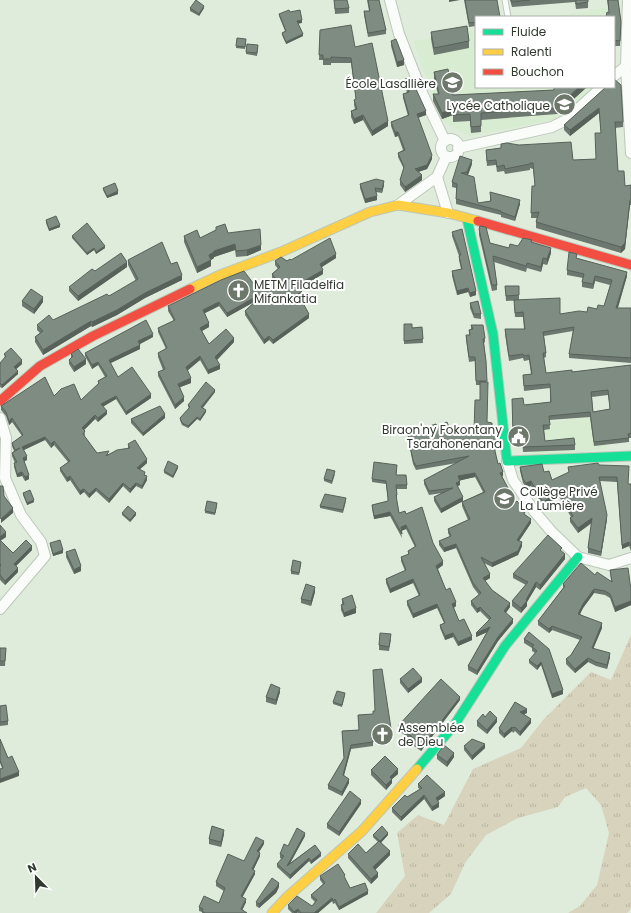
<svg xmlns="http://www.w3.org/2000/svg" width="631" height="913" viewBox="0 0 631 913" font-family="Poppins,sans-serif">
<defs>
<pattern id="grass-tufts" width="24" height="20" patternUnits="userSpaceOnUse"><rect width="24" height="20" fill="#d7d3bc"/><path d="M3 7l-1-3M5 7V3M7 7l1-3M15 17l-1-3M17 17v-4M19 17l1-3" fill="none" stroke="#b9b6a2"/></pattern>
</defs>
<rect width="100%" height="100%" fill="#dfecdb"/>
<!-- built -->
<path fill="#d7ecd1" d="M616,6L614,37V17H548Z
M476,30V87H594L559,119L468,136L441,120L413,41Z
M602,415L607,449L532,456L529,421L549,423Z"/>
<!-- grass -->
<path fill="url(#grass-tufts)" d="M631,635V909L627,913H568L580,906L597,885L609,833L601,805L586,788L565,797L558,807L518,818L486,835L465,863L451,894L429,913H376L405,876L397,833L418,815L444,825L473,769L521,748L543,720L591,672L611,680Z"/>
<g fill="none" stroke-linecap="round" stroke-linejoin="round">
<defs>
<path id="lane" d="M505,0L508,17"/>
<path id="street" d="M390,0L399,34L423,95L445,141
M628,0L626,66L631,153
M614,76L626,66L630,65
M441 148a9 9 0 1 1 18 0a9 9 0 1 1-18 0Z
M458,148L552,127L566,120L602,87
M437,177L448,213
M398,205L437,177L446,157
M0,418L6,438L5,478L21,515L41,542L45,556L0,609
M507,461L513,480L534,511L551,531L578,557L609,565L631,558"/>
<path id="fast" d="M467,219L493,334L507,461L631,456
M417,769L455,724L505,646L578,557"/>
<path id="slow" d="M190,289L220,275L281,252L370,212L398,205L448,213L478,221
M272,913L286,898L362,831L417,769"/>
<path id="jam" d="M478,221L631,265
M0,401L40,366L93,336L190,289"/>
</defs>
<!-- lane casing -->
<use href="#lane" stroke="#bcc7b9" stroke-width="7"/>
<!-- street casing -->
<use href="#street" stroke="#bcc7b9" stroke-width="12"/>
<!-- fast casing -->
<use href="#fast" stroke="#bcc7b9" stroke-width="11"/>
<!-- slow casing -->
<use href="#slow" stroke="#bcc7b9" stroke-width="11"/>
<!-- jam casing -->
<use href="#jam" stroke="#bcc7b9" stroke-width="11"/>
<!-- lane -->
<use href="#lane" stroke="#fafcfa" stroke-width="5"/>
<!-- street -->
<use href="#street" stroke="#fafcfa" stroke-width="10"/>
<!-- fast -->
<use href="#fast" stroke="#16e098" stroke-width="9"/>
<!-- slow -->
<use href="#slow" stroke="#ffcf43" stroke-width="9"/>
<!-- jam -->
<use href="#jam" stroke="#f24e42" stroke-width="9"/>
</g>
<!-- wall -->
<path fill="#6c786f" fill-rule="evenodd" d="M334,0L349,8V13L335,14Z
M367,0H379L386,30V34L368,37L364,15V11H369Z
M464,0H497L476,17V26L469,27Z
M510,0H588V8L576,9L575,2L512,7Z
M607,0H618L621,22L620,46H614L615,30H614V17L609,13Z
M190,8H204L199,16L190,11Z
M290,12L302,23H298L303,36L286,44L282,35V33L285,31L279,16V14Z
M320,30L355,47L388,126L372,136L363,120L354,124L351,117V111L355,109L354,105V100H356L351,63H331V65H323V60H319Z
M431,32L469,41V48L434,55L431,39Z
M391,41L404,65L397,67L391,46Z
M246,42L245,49L236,48V46Z
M258,48L257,56L246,54V52Z
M434,72L453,95L554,90V87H587L557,114L481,120V132L471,133L470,121L453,122V115L442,119L433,101V94H438L434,79Z
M405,79L426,115L418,118L432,159L427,169L418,172L422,180L405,192L400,185V180L404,169L398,157V153L403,150L398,136L395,137L391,126V122L408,116L403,98V94L407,93L405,84Z
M606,87L623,122V127L615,128L618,171L625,186L631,185V205H630L625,249L621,253L536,228V222L537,218H531L532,186H535L533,169L530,168V170L505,174L504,171L497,172L496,165L487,166L486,155V150L501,148V144L573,160L596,159L601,133L599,113L570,136L564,130V125Z
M472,164L468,175L478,203L490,201V192L520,204L515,221L501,217V215L456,204V188L452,187V182Z
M360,184L384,185L382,193L376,192L377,200L365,203L360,188Z
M103,188L118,194L107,198L103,190Z
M46,220L60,227L49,231L46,223Z
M216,227L228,233L261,250L247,256L236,257L235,250L214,257V258L211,260V266L197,273L184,242V236L200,238L216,230Z
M479,229L490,243L509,248L532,243L551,253L547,265L543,264L541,272L527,268L526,272L494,262L497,285V290L492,291L479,235Z
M452,232L476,295L470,297L468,292L457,295L452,276V271L461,269L459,260V256L452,236Z
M72,236L105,248L96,254L94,250L87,255L72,238Z
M336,258L322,267L323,274L299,288L302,295L300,297L309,318L273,344L269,340L264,344L245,315V311L256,301L227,317L219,306L205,313L209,327L202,331L209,344L234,342L217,360L220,369L208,374L200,360L187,370L191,383L180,387L184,401L175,409L158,376V372L163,370L158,357V353L166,349L158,332V328L174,321L168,311V306L259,291L274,280L272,278V274L278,269L275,265V261Z
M577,258L627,276L618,308L631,321V363L569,358V354L573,331L544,336L546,353V357L544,358L546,373L572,372L631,365V438H629V442L594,446L590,417L549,420L550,429L544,430L545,441L575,445V450L523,452L522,438L513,439L512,399L524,405L550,402V388L524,391L523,375L531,374L529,360L524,361L523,358L509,361L505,334V329H524L523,317H515L514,300L560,314L587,312L604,306L610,285L595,281L593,289L582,287V282L583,278L567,275V270ZM608,395L610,409L593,412L592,397Z
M128,260L171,264L182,280L145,298L117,315L92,327L91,326L43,355L35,342V337L40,333L37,330V325L53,320L109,296L136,281L128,265Z
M127,267L78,301L69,291V287L95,271Z
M505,286H519V300L506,301Z
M22,301L43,302L34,314L22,306Z
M470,303L481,314V319L474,318L470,308Z
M404,324L412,328L422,327L423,343L404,344Z
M471,325L485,338V342L484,343L486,361L487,422L492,432L495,451L498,464L503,476H502L508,492L505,493L513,504L525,515L531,523L519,541L522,546L518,555L492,567L484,563L490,578L485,581L492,590L510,607L506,613L513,623L498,641L477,675L468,670V666L487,632L476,637L489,620L480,611L477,613L471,605V601L479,595L473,587L456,548L444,552L439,545V541L450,537L448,533V529L468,520L462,506V502L483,492L475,477L460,480V485L457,486L463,501L441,513L434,501V497L442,493L429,495L424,484V480L457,463L416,470L413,464L408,439V435L423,431V428L437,427L451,432L474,431L480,400V385H476L475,361L469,362L466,339V335H469V330L471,329Z
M153,337L140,344V349L110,363L118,377L151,398L126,415L116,399L103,406L107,414L98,422L95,419L84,430L85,435L84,436L97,453L109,454L128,448V444L147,463L140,469L145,475L147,480L142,489L136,486L130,493L123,486L109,503L96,491L89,498L84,492L80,495L70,480L67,482L60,471V468L68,462L54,445L51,448L45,440L23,450L27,460L24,461L29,479L25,481L22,476L17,477L14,467V463H15L12,456V453L14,451L12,446V443L22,436L12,422L9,425L6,416L1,410V406L54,396L81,400L98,385V381L105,377L98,365L92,369L85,356V353Z
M4,354L22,364L16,369L18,374L2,388L0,387V363L5,358Z
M71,354L86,364L74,372L69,364V360L71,358Z
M215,392L203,408L206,412L200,421L197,419L188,428L182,425L180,420V418L189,408L188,407V405Z
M165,418L143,436L131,423V419Z
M599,465L628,484H631V551L629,546L622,549L617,482L600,481L607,519L601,556L588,553V548L592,523L578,533L570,522V518L571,517L560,498L559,497L543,506L531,486L526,487L523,483L520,471V467L544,472L552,480L569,473L568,467Z
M178,468L173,478L164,473V471Z
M397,469L396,475L407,485V489H397V498L396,499L399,513L406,514L433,543L443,565L438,569L446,590L456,606L454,608L459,621L472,640L458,646L453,637L445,640L440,628V625L444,623L437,608L413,618L407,605V601L419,596L413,583L390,593L386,583V579L405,571L401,561V557L408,555V551L415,547L406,529L401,531L402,538L390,516L374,519L372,508V505L388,501L386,484L372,482V479Z
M335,474L332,484L324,481V479Z
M23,493L34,502L27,505L23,495Z
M346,501L343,513L320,508V506Z
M217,506L215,515L205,513V511Z
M122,513L136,515L130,522L122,515Z
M0,525L6,537L0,541L13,553L32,550L16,566L18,572L5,585L0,580Z
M50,543L63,553L53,556L50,545Z
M66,552L81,571L74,574L66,557Z
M562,552L565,559L540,590L536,587L527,602V606L521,613L512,606V601L526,585L513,578V574Z
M301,564L299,575L291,574V571Z
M610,570L631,590V605L615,612L610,598L605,595L594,593L583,608L580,614L602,628L593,648L610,657L607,669L596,666L588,662L575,673L566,664V659L571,655L580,640L552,630L549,633L538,625V621L563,588V584L595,575L611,581Z
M315,592L311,606L301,603V599Z
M342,599L356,613L344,617L341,610V605L342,604Z
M529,632L563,694L552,698L541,665L537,670L529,663V660L535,653L532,651V648L524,643V639Z
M391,639L389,651L379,650V645Z
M0,648H6L5,666H0Z
M400,679L422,682L408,693L400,683Z
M280,692L276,705L266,702V697Z
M345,695L342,707L333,704V702Z
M460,700L421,751L414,746V742L398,730V726Z
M515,702L527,713L524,714L531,723L520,736L515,731L513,733L512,731L504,738L499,733V728Z
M0,706L8,721V725L0,726Z
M358,715L392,735V739L373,742V746L351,749L344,775L349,783L342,796L328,789V785L344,758L342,731L359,730Z
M485,717L497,722L487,734L477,726V721Z
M0,739L8,758L19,776L2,768L0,763Z
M464,746L485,748L472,760L464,750Z
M437,755L454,757L447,767L437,759Z
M371,770L398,774L392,779V783L386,790L371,775Z
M418,784L445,796L438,801L439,807L432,811L424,799L401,821L392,812V808L407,797L420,789L418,788Z
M361,804L339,836L327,828V824Z
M224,834L221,847L209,844V839Z
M373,835H388L381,842L390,855L375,870L378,877L371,884L348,858V854L366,853L378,842L373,837Z
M305,836L290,863L315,845L321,856L311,864L309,861L290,879L277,867V864L282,859L280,858V854L288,846Z
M264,844L259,852L260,856L253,870L255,874L242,897L246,902L242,910L247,913H202V912L199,911V907L219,903L224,891L216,886V882L244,861Z
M320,876L345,878L350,888L368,894L339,910L335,903L333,904L332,901L318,913H298V912L297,913H292L288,909V905L312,906L315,902L311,898V895L323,884L320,880Z
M279,887L276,893L259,908L256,906V902Z"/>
<!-- shaded-wall -->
<path fill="#58625a" d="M449,0H460L449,2Z
M204,6V8L199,16V14Z
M302,20V23L297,24V21Z
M303,34V36L286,44V42Z
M404,60V65L397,67V62Z
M579,87H587L557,114V108Z
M453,108V115L442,119V113Z
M599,108V113L570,136V130Z
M426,111V115L417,118V114Z
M363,115V120L354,124V119Z
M388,121V126L372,136V131Z
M395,132H398V136L395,137Z
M432,155V159L427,169L415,173V169Z
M472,160V164L467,177V172Z
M422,175V180L405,192V187Z
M384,181V185L382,193V189Z
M118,191V194L107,198V196Z
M377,196V200L365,203V199Z
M520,200V204L515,221V217Z
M630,200L625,249L621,253V247Z
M60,225V227L49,231V229Z
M235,244V250L214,257V258L209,261V255L214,251Z
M261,245V250L247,256V250Z
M105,246V248L96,254V252Z
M94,248V250L87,255V253Z
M551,248V253L547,265V259Z
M336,254V258L320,268V264Z
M543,258V264L541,272V267Z
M211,260V266L197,273V267Z
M127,262V267L78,301V296Z
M323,270V274L297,289V285Z
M627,272V276L616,313V308Z
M182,275V280L145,298L117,315L92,327V322L145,293Z
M595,276V281L593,289V284Z
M468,288V292L457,295V291Z
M302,291V295L298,298V294Z
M476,291V295L470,297V293Z
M259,295V299L227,317V313Z
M43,297V302L34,314V309Z
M219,302V306L203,314V310Z
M309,314V318L273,344V340Z
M91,321V326L43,355V350Z
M209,323V327L200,332V328Z
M153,334V337L138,345V341Z
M269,336V340L264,344V340Z
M234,338V342L215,362V357Z
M140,345V349L109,364V360Z
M200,356V360L186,372V367Z
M86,359V364L74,372V367Z
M22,360V364L14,371V367Z
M98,362V365L92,369V365Z
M220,365V369L208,374V370Z
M18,371V374L2,388V385Z
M191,378V383L178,388V384Z
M215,390V392L201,409V407Z
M151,394V398L126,415V412Z
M116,396V399L101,408V404Z
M184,397V401L175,409V405Z
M206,410V412L200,421V419Z
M107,411V414L98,422V418Z
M165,414V418L143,436V433Z
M95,415V419L82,432V428Z
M197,417V419L188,428V426Z
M12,418V422L9,425V421Z
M45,437V440L22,451V447Z
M54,441V445L51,448V444Z
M27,456V460L23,462V458Z
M147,459V463L137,472V468Z
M178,466V468L173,478V476Z
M22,472V476L17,477V474Z
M503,472V476L500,477V473Z
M475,473V477L458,481V476Z
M29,475V479L25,481V477Z
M70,476V480L67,482V478Z
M147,476V480L142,489V486Z
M460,481V485L456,487V483Z
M531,481V486L526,487V483Z
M123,483V486L109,503V499Z
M136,483V486L130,493V489Z
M96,488V491L89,498V494Z
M508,488V492L502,494V490Z
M84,489V492L80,495V491Z
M559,492V497L543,506V502Z
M463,497V501L441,513V509Z
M34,500V502L27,505V503Z
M13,508V513L1,523V519Z
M390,512V516L374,519V516Z
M136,513V515L130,522V520Z
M607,515V519L601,556V552Z
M592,518V522L578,533V528Z
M531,519V523L517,544V540Z
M406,525V529L401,531V527Z
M6,532V537L0,541V537Z
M522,542V546L518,555L492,567V563Z
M629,542V546L622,549V545Z
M456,544V548L444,552V548Z
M32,546V550L14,568V564Z
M63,550V553L53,556V554Z
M565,554V559L540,590V585Z
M443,561V565L436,570V566Z
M81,566V571L74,574V570Z
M18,568V572L5,585V581Z
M490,574V578L483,582V578Z
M413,579V583L390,593V589Z
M536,582V587L527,602V606L521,613V608Z
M315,587V592L311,606V601Z
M594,589V593L583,608L578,618V614L583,604Z
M631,601V605L615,612V607Z
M456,602V606L452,608V604Z
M510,603V607L504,615V611Z
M437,604V608L413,618V614Z
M480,607V611L477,613V609Z
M356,608V613L344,617V613Z
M513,619V623L498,641L477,675V671L498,637Z
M602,623V628L592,652V648Z
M552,626V630L549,633V629Z
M490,627V631L476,637V633Z
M453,633V637L445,640V636Z
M472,636V640L458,646V642Z
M610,653V657L607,669V665Z
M588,658V662L575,673V669Z
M541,662V665L537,670V666Z
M422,678V682L408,693V689Z
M280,688V692L276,705V700Z
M563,690V694L552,698V694Z
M460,697V700L421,751V748Z
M527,709V713L520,716V712Z
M497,718V722L487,734V730Z
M531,719V723L520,736V732Z
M512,727V731L504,738V734Z
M485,744V748L472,760V756Z
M351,745V749L343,779V775Z
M454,753V757L447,767V762Z
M398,769V774L392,779V783L386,790V785L390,777Z
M19,772V776L0,783V779Z
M349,779V783L342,796V792Z
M445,792V796L436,802V798Z
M424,795V799L401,821V817Z
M361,800V804L339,836V832Z
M439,803V807L432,811V807Z
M224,830V834L221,847V842Z
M305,833V836L287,869V866Z
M388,833V835L380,844V841Z
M264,841V844L257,855V851Z
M390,851V855L373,872V867Z
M260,853V856L252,873V869Z
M321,853V856L311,864V861Z
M309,858V861L290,879V875Z
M255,871V874L241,900V896Z
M378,873V877L371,884V879Z
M279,883V887L276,893L259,908V904Z
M368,891V894L339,910V907Z
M332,898V901L318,913H314Z
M246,899V902L241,913V909Z
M298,909V912L297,913H294V912Z"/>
<!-- building -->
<path fill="#7e8c81" stroke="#58625a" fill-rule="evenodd" d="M196,0L204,6L199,14L190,8Z
M334,0H347L349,8L335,9Z
M368,0H379L386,30L368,33L364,11H370Z
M465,0H497L500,17H476V22L469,23Z
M511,0H530L512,2Z
M576,0H588V2L576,4Z
M608,0H618L621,22L620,41L614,40L615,25H614V17H606L607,12L609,13Z
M289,10L290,12L300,10L302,20L297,21L303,34L286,42L282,33L286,31L279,14Z
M351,25L355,47L372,43L388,121L372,131L363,115L354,119L351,111L357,109L354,100L356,99L351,58L331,57V59H323V55H319L320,30Z
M467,26L469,41L434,48L431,32Z
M237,38L246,39L245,47L236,46Z
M396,39L404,60L397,62L391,41Z
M247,44L258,45L257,53L246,52Z
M448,69L453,95L554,90V87H579L557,108L481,113V126L471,127L470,114L453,115V108L442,113L433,94H439L434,72Z
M411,78L426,111L417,114L432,155L427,165L415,169L422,175L405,187L400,180L404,167L398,153L405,150L398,132H395L391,122L409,115L403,94L409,92L405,79Z
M614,79L621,85L623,122H615L618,171H624L625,186L631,185V200H630L625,243L621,247L536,222L539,212L531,213L532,186H535L533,163H530V164L505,169L504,165L497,167L496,160L487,161L486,150L501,148V144L507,143L519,145L571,142L573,160L596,159L595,133H601L599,108L570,130L564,125L606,87H614Z
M460,156L472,160L467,172L461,173L474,177L478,203L491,201L490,192L520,200L515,217L501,212V211L456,199L457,184L452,182Z
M376,179L384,181L382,189L375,188L377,196L365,199L360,184Z
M115,183L118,191L107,196L103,188Z
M56,216L60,225L49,229L46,220Z
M87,223L105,246L96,252L94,248L87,253L72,236Z
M225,224L228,233L260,229L261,245L247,250L236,251L235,244L214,251V252L209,255L211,260L197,267L184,236L197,230L200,238L216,230V227Z
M480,226L486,227L490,243L509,248L510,244L518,246L523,238L532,240L531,242L551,248L547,259L543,258L541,267L527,263L526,266L493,256L497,285H492L479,229Z
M462,229L476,291L470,293L468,288L457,291L452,271L462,269L459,256L461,255L452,232Z
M330,238L336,254L320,264L323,270L297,285L302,291L298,294L309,314L273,340L269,336L264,340L245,311L260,297L259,295L227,313L219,302L203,310L209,323L200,328L209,344L226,329L234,338L215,357L220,365L208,370L200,356L186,367L191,378L178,384L184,397L175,405L158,372L165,369L158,353L167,348L158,328L175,320L168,306L221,280L244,271L259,291L276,279L272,274L280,267L275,261L281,257L287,261L290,259L291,260Z
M162,242L171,264L177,262L182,275L145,293L117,310L92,322L91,321L43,350L35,337L43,331L37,325L49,315L53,320L107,294L109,296L138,279L128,260Z
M569,252L577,254L576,258L627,272L616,308H631V358L569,354L574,327L543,332L546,353H543L546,373L572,370V372L631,365V433L628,434L629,438L594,442L590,412L549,416L550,425H543L545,441L574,438L575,445L523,447L522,433L513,434L512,399L523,398L524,405L551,402L550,384L524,386L523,375L532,374L529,355L524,356L523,354L509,356L505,329H525L523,312L515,313L514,300L560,298V314L579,311L587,312L588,307L597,309L598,305L604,306L612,280L595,276L593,284L582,282L584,274L567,270ZM608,390L610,409L593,412L591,392Z
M121,253L127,262L78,296L69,287L92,269L95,271Z
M505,286H519V295L506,296Z
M31,289L43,297L34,309L22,301Z
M478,301L481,314H474L470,303Z
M146,320L153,334L138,341L140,345L109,360L118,377L132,367L151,394L126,412L116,396L101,404L107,411L98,418L95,415L82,428L85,431L83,434L97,453L109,451L106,456L117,450L130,448L128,444L135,440L147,459L137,468L145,472L144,475L147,476L142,486L136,483L130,489L123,483L109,499L96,488L89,494L84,489L80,491L70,476L67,478L60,468L70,461L54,441L51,444L45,437L22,447L27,456L23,458L29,475L25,477L22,472L17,474L14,463L17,462L12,453L20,448L15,450L12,443L23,435L12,418L9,421L6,412L1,406L45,377L54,396L61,389L74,384L81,400L99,383L98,381L107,376L98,362L92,365L85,353Z
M404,324H412V328L422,327L423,339L404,341Z
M471,325H483L485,338L483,339L486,361L487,381H476L475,357H469L466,335H470L469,330L473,329Z
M11,348L22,360L14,367L18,371L2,385L0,383V363L6,356L4,354Z
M78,349L86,359L74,367L69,360L73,356L71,354Z
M206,382L215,390L201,407L206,410L200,419L197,417L188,426L182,423L180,418L190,407L188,405Z
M480,382H488L487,422L492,423V432H496L495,451L498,464L500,463L503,472L500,473L508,488L502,490L513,504L517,501L525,512L524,514L531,519L517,540L522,542L518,551L492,563L481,557L490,574L483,578L492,590L510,603L504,611L513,619L498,637L477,671L468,666L490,627L476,633L491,618L480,607L477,609L471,601L481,593L473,583L456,544L444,548L439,541L451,536L448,529L470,519L462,502L485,492L475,473L458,476L460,481L456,483L463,497L441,509L434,497L453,488L429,491L424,480L469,456L416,466L413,460L408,435L424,431L423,428L436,424L437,427L447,422L451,432L474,431L475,400H480Z
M160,406L165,414L143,433L131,419Z
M168,461L178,466L173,476L164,471Z
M374,462L397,465L396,475H406L407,485H396L397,495H396L399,513L405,511L406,514L422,507L433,543L443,561L436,566L446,590L450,588L456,602L452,604L459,621L464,619L472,636L458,642L453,633L445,636L440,625L445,623L437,604L413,614L407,601L420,595L413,579L390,589L386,579L406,570L401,557L409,554L408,551L416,546L406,525L401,527L402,534L390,512L374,516L372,505L388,501V498L386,481L372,479Z
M598,463L599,465L629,466L628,484H631V546L629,542L622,545L617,477H599L607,515L601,552L588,548L592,518L578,528L570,518L573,516L560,494L559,492L543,502L531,481L526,483L523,479L520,467L542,464L544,472L549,471L552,480L569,472L568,467Z
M327,469L335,471L332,481L324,479Z
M0,486H3L4,496L13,508L1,519L0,517Z
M30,490L34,500L27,503L23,493Z
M325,494L346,498L343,510L320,506Z
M207,501L217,503L215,513L205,511Z
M128,506L136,513L130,520L122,513Z
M0,525L6,532L0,537Z
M548,535L562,548L560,550L565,554L540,585L536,582L526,600L527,601L521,608L512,601L528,582L513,574Z
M0,540L13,553L26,540L32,546L14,564L18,568L5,581L0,575V566L1,565L0,564Z
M60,540L63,550L53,554L50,543Z
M75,549L81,566L74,570L66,552Z
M293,560L301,562L299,573L291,571Z
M581,563L595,575L597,572L612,582L610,570L628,568L631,590V601L615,607L610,594L605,591L594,589L583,604L578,614L602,623L592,648L610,653L607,665L596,662L588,658L575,669L566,659L571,655L582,637L552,626L549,629L538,621L565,586L563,584Z
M306,584L315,587L311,601L301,599Z
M352,595L356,608L344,613L341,605L344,604L342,599Z
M529,632L549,649L563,690L552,694L541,662L537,666L529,660L537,651L532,647L534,645L524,639Z
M380,633L391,634L389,647L379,645Z
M0,648H6L5,661H0Z
M413,668L422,678L408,689L400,679Z
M382,669L392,735L372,738L373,742L351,745L343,775L349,779L342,792L328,785L344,758L342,731L359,730L358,715L373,714V711H375L373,670Z
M441,679L460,697L421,748L414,742L416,740L398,726Z
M271,684L280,688L276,700L266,697Z
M337,691L345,693L342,705L333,702Z
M515,702L527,709L520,712L531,719L520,732L515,727L513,728L512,727L504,734L499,728Z
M6,705L8,721L0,722V706Z
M490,711L497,718L487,730L477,721L483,714L485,717Z
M0,739L8,758L12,756L19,772L0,779V769L3,768L0,760Z
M472,739L485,744L472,756L464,746Z
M444,745L454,753L447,762L437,755Z
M385,756L398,769L390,777L392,779L386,785L371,770Z
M427,775L445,792L436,798L439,803L432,807L424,795L401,817L392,808L405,795L407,797L422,788L418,784Z
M350,791L361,800L339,832L327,824Z
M212,826L224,830L221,842L209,839Z
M382,826L388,833L380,841L373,835Z
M297,828L305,833L287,866L315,845L321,853L311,861L309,858L290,875L277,864L284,856L280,854L284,844L288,846Z
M256,837L264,841L257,851L260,853L252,869L255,871L241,896L246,899L241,909L247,913H205L202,911L203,909L199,907L204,896L219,903L225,888L216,882L228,854L244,861Z
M379,841L390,851L373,867L378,873L371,879L348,854L358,844L366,853Z
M338,864L345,875L344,876L350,888L365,883L368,891L339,907L335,899L333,901L332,898L314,913H301L298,909L294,912L288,905L297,896L312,906L317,900L311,895L325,883L320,876Z
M272,878L279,883L276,888L259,904L256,902Z"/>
<!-- icons -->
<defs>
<symbol id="school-disc" viewBox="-11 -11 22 22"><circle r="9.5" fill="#6d786b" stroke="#fff"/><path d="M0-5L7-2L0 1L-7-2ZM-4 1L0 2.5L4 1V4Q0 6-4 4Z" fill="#fff"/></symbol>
<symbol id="church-disc" viewBox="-11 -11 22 22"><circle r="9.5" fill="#6d786b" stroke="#fff"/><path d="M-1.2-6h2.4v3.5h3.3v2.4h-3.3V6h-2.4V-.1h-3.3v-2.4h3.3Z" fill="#fff"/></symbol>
<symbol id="civic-disc" viewBox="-11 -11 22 22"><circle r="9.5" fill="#6d786b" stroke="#fff"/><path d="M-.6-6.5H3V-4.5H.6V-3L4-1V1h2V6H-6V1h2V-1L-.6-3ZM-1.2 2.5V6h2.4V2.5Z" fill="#fff"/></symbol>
</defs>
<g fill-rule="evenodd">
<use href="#school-disc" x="440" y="70" width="25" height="25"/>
<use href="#school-disc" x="552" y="92" width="25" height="25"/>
<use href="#church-disc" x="226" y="278" width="25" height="25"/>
<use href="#civic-disc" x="506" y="424" width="25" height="25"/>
<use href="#school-disc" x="492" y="486" width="25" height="25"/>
<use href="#church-disc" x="370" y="722" width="25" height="25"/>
</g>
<g text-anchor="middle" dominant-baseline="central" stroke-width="4" stroke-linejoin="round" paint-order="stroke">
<!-- poi labels -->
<g font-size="12" fill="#30392e" stroke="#fff" text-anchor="end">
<text x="436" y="83">École Lasallière</text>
<text x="550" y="105">Lycée Catholique</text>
<text x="254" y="284" text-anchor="start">METM Filadelfia<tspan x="254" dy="14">Mifankatia</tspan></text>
<text x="502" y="429">Biraon'ny Fokontany<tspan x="502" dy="14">Tsarahonenana</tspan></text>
<text x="520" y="491" text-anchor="start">Collège Privé<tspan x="520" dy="14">La Lumière</tspan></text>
<text x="398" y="727" text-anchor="start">Assemblée<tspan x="398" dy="14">de Dieu</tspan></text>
</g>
</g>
<!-- legend -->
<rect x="475" y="16" width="140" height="72" fill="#ffffff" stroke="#acb0ab"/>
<rect x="483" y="29" width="20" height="6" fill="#16e098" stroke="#acb0ab"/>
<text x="511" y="36" font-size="12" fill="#30392e">Fluide</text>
<rect x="483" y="49" width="20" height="6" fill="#ffcf43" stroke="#acb0ab"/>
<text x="511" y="56" font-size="12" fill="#30392e">Ralenti</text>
<rect x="483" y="69" width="20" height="6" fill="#f24e42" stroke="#acb0ab"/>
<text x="511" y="76" font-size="12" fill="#30392e">Bouchon</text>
<!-- north arrow -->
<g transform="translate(36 877) rotate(337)" stroke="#ffffff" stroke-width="3" paint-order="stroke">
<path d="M0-3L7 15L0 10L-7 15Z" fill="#30392e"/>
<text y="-6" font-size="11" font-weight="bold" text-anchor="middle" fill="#30392e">N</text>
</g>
</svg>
